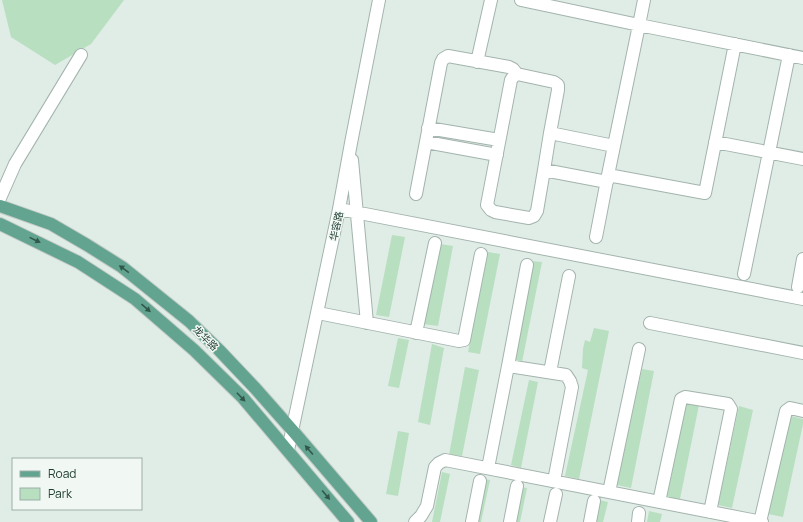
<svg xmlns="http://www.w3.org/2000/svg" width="803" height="522" viewBox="0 0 803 522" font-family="Manrope,'Noto Sans SC',sans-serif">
<rect width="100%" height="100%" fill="#e0ece6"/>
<!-- green -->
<path fill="#b8dfc0" d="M2,0H124L91,44L55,65L11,37Z
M392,235L405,237L389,317L376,315Z
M440,244L453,246L438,326L423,324Z
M488,252L500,254L480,354L468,352Z
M531,261L542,262L522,362L512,359Z
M594,328L609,331L579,479L565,476L588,370L582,368L583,349L585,340L590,342Z
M398,338L409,340L399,388L388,386Z
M432,344L444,348L430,425L418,422Z
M465,367L479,370L462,456L449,455Z
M642,369L654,371L631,488L617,485Z
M529,380L538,382L521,468L511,465Z
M686,404L699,405L680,499L667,497Z
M739,406L753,410L732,508L718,505Z
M791,416L803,419V424L783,517L768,514Z
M398,431L409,433L398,496L386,494Z
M442,472L450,474L440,522H432Z
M483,479L490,480L481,522H475Z
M520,487L527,488L520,522H513Z
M599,500L608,502L603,522H595Z
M649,511L662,514L660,522H647Z"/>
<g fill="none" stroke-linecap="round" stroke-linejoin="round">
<defs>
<path id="minor" d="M521,0L639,25L608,175L705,193L735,44
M644,0L639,25L803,58
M477,62L491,0
M428,128L499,140
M426,142L497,155
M715,142L803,159
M352,160L367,323
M544,170L537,211L534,216L529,218L495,212L491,210L487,205L511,80L513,77L517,74L554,82L558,85V90L550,133
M607,182L544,170L550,133L614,146
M416,194L441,63L443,59L448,56L509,67L513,69L517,74
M0,198L15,164L81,55
M339,209L803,299
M596,237L608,175
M744,274L789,55
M798,287L803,259
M318,313L459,341L464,340L481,254
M650,323L803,353
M416,333L435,243
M508,366L527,265
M550,372L569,276
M288,450L339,209L351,143L379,0
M488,468L508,366L566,375L570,381L572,387L554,481
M609,492L639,349
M659,502L681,399L685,397L728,404L731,409L710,512
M415,522L421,516L427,506L435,467L439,463L445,460L762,522
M472,522L480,481
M510,522L517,486
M550,522L556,494
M590,522L594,501
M638,522L639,513
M760,522L786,411L790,408L803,411"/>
<path id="major" d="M0,206L51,224L87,245L122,267L189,321L219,350L255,388L293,431L371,522
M0,224L78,262L135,299L194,350L243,398L348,522"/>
</defs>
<!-- minor casing -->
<use href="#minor" stroke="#a3b4ad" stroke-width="14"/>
<!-- major casing -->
<use href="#major" stroke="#c1c9c6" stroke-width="14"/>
<!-- minor -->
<use href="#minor" stroke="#fff" stroke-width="12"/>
<!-- major -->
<use href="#major" stroke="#62a48f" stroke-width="12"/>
</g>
<!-- one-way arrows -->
<defs><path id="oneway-solid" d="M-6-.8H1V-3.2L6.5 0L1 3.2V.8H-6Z"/></defs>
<g fill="#30584b">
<use href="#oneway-solid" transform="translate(35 240) rotate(26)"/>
<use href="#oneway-solid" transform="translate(124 269) rotate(-144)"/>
<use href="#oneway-solid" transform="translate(146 308) rotate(41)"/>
<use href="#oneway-solid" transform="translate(241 397) rotate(46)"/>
<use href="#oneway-solid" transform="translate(309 450) rotate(-131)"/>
<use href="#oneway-solid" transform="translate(326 495) rotate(50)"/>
</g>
<g text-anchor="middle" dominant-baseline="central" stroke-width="3" stroke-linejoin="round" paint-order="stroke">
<!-- street labels -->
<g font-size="10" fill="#203e34" stroke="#f1f8f4">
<text transform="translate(336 226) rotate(-78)">华容路</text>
<text transform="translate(206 338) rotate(45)">龙华路</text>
</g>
</g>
<!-- legend -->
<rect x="12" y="458" width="130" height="52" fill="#f1f8f4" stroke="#9daea7"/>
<rect x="20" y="471" width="20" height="6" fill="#62a48f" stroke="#9daea7"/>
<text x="48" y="478" font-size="12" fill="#203e34">Road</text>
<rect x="20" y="488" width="20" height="12" fill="#b8dfc0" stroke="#9daea7"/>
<text x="48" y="498" font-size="12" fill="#203e34">Park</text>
</svg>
